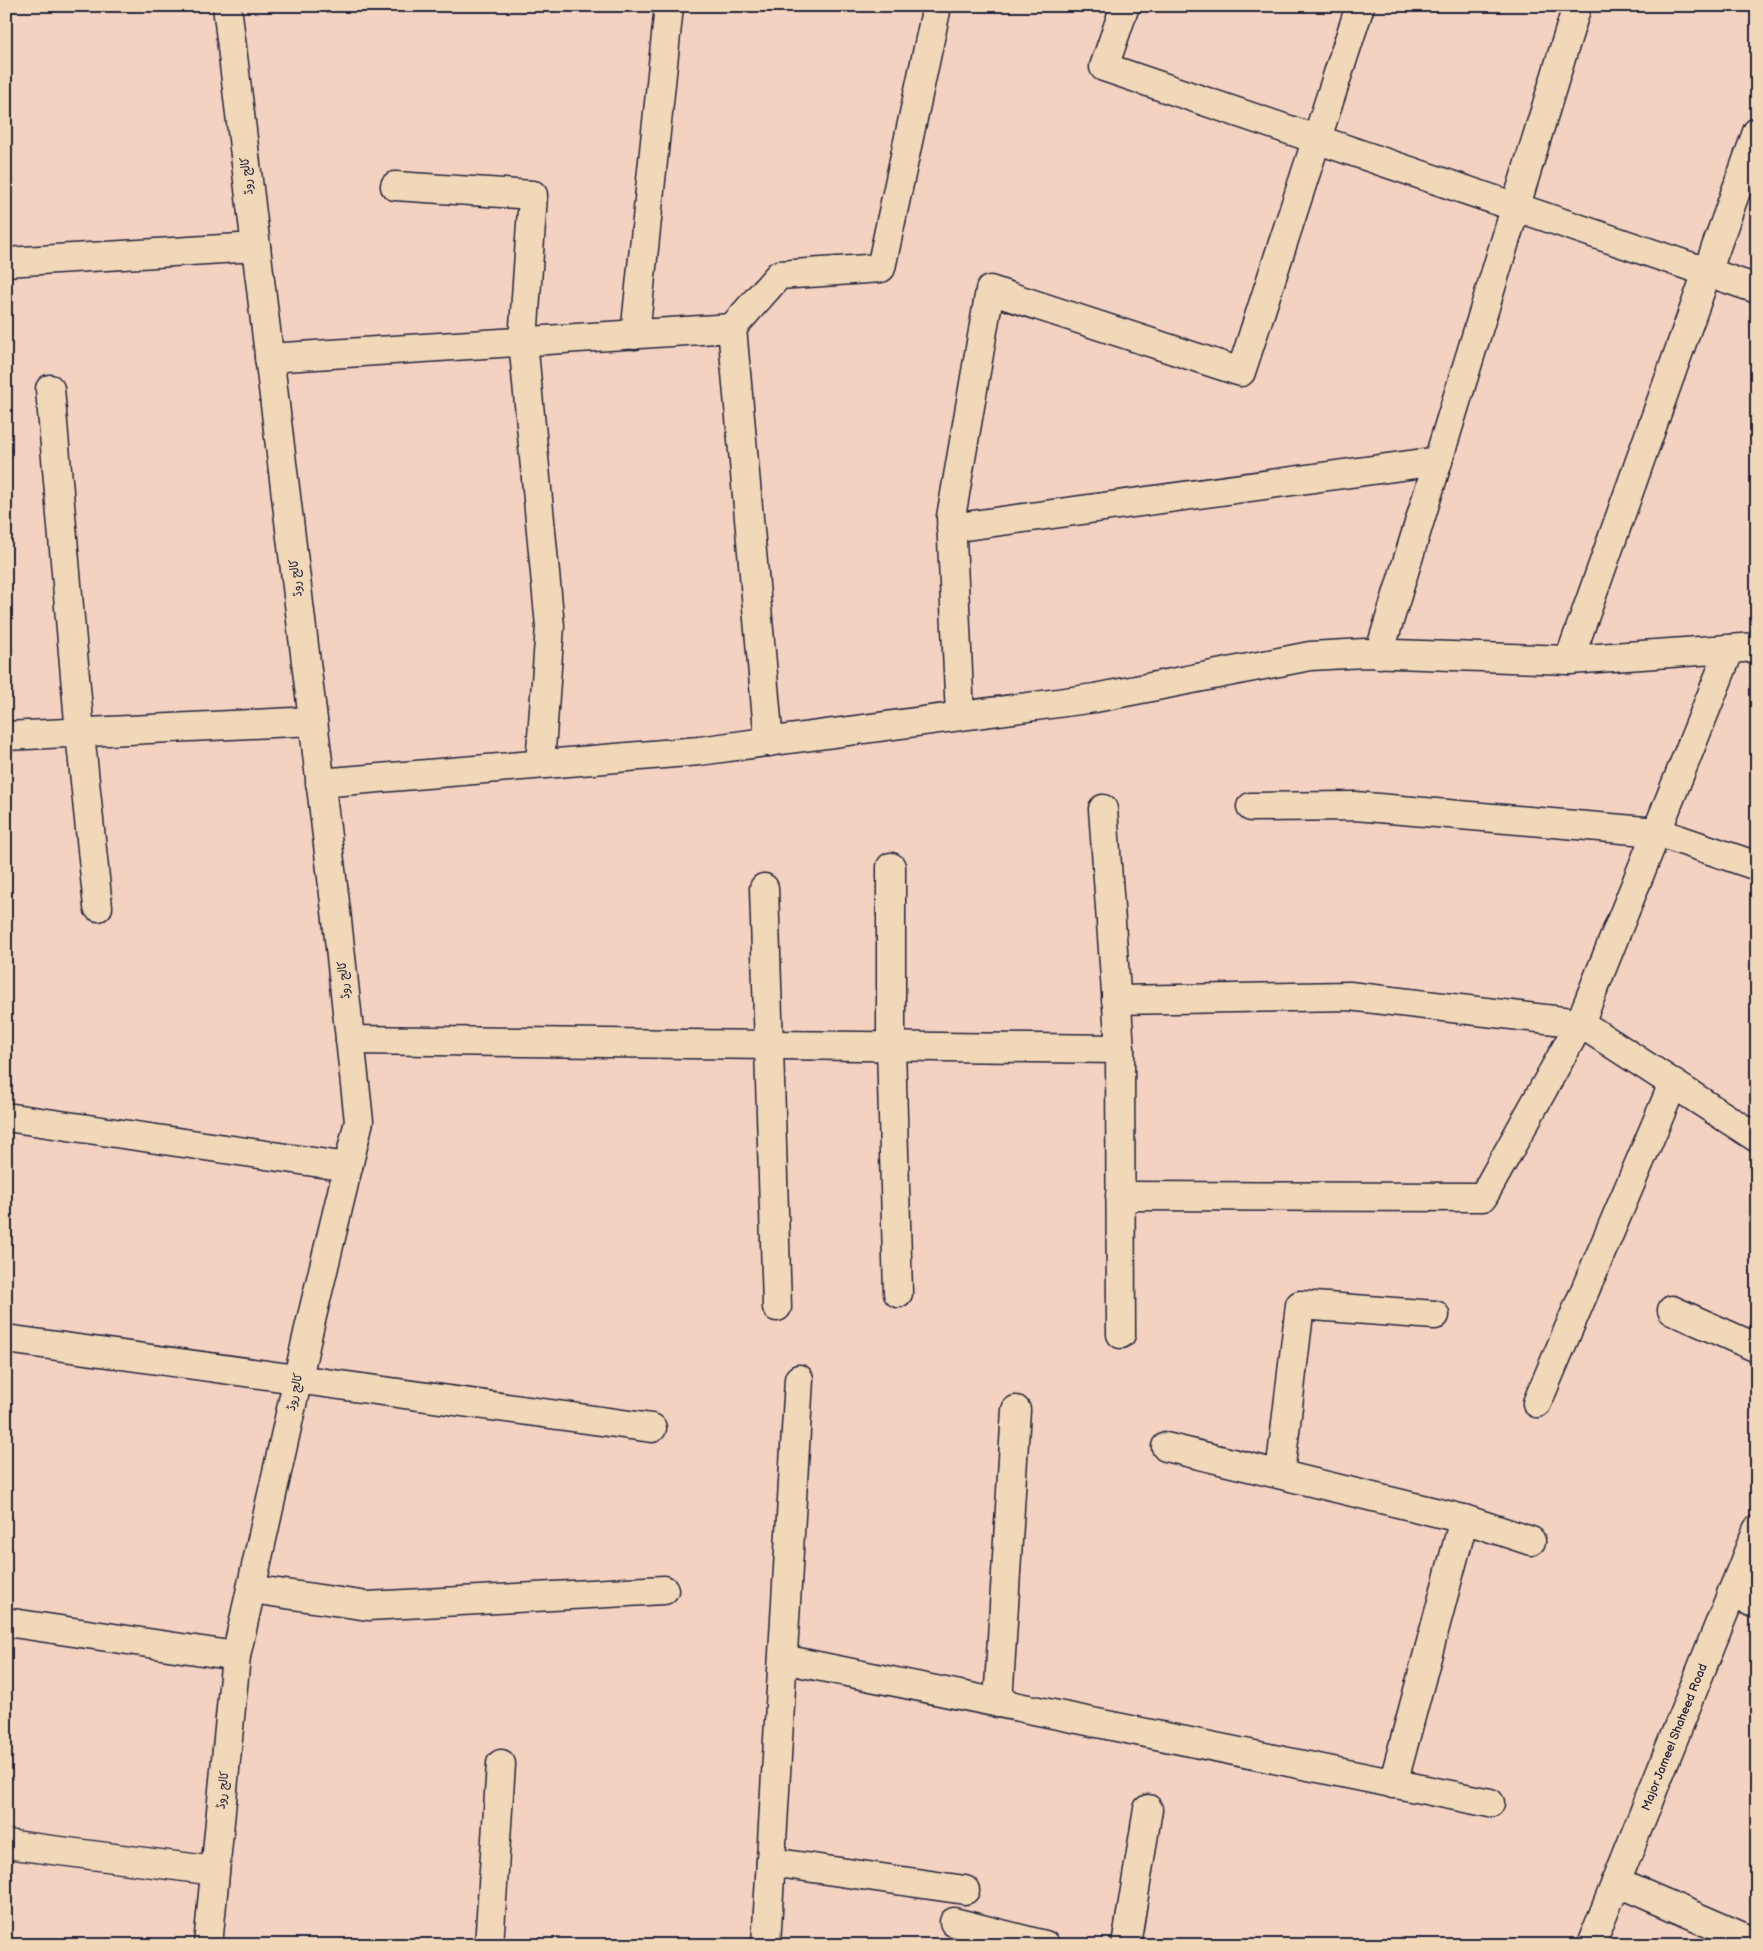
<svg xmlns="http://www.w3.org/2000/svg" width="1763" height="1951" viewBox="0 0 1763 1951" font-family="'Balsamiq Sans','Playpen Sans Arabic',sans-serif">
<rect width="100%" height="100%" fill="#f4d2c2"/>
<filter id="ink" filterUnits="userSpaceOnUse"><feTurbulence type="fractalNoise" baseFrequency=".02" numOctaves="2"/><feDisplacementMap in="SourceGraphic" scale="10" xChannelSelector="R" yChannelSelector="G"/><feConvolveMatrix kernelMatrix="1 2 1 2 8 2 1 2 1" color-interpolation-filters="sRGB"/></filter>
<g filter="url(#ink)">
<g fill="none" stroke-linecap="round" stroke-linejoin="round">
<defs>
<g id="minor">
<path d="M1125,6L1104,67L1757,289"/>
<path d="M395,186L533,195L523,341L550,626L540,764"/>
<path d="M6,262L256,247"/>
<path d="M635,335L669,6"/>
<path d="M269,358L732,328"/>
<path d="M50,389L80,733L98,907"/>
<path d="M951,528L1438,461"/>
<path d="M1730,649L1580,1023L1757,1138"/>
<path d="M1379,654L1577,6"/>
<path d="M1569,660L1757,132"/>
<path d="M960,716L951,517L990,290L1241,372L1360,6"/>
<path d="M6,736L313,721"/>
<path d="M769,742L732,328L779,275L881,268L937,6"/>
<path d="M320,783L699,751L1095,698L1310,656L1365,653L1569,660L1757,647"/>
<path d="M1251,807L1355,806L1657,832L1757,866"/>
<path d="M1103,809L1120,1049L1121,1334"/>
<path d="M891,867V1047L898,1293"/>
<path d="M764,888L777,1307"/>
<path d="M1116,1000L1349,996L1580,1023L1483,1197L1120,1196"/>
<path d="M350,1040L1120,1049"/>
<path d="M6,1117L348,1167"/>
<path d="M1672,1310L1757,1348"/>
<path d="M6,1339L652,1428"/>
<path d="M1537,1403L1673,1084"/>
<path d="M1166,1447L1464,1519"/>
<path d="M1280,1474L1300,1305L1435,1315"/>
<path d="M251,1589L368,1606L664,1590"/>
<path d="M1731,1594L1757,1604"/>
<path d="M6,1622L236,1656"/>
<path d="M783,1659L1490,1803"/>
<path d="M998,1703L1016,1410"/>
<path d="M1393,1784L1464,1519L1531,1541"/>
<path d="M6,1844L215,1871"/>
<path d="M771,1862L965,1890"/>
<path d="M1616,1882L1757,1943"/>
<path d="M954,1922L1045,1945"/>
<path d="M208,1945L236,1656L308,1333L359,1121L336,911L227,6"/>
<path d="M489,1945L501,1764"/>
<path d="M766,1945L799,1379"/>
<path d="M1126,1945L1148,1809"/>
<path id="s1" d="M1591,1945L1757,1530"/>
</g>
</defs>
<!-- minor casing -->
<use href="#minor" stroke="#22223b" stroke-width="31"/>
<!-- minor -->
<use href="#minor" stroke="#f0d8b8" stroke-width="28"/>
</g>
</g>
<g text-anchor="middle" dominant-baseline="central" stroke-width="4" stroke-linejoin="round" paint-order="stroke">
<!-- street labels -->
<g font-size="12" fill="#22223b" stroke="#f0d8b8">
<text transform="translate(247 176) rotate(-97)">کالج روڈ</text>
<text transform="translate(296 578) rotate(-97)">کالج روڈ</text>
<text transform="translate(344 980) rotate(-96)">کالج روڈ</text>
<text transform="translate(295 1392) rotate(-78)">کالج روڈ</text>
<text stroke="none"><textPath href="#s1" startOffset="224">Major Jameel Shaheed Road</textPath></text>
<text transform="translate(223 1790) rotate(-84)">کالج روڈ</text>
</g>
</g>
<!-- margin -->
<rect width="1763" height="1951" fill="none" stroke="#f0d8b8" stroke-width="25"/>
<rect x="12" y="12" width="1738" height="1926" fill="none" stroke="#22223b" stroke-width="2" filter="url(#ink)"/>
</svg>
